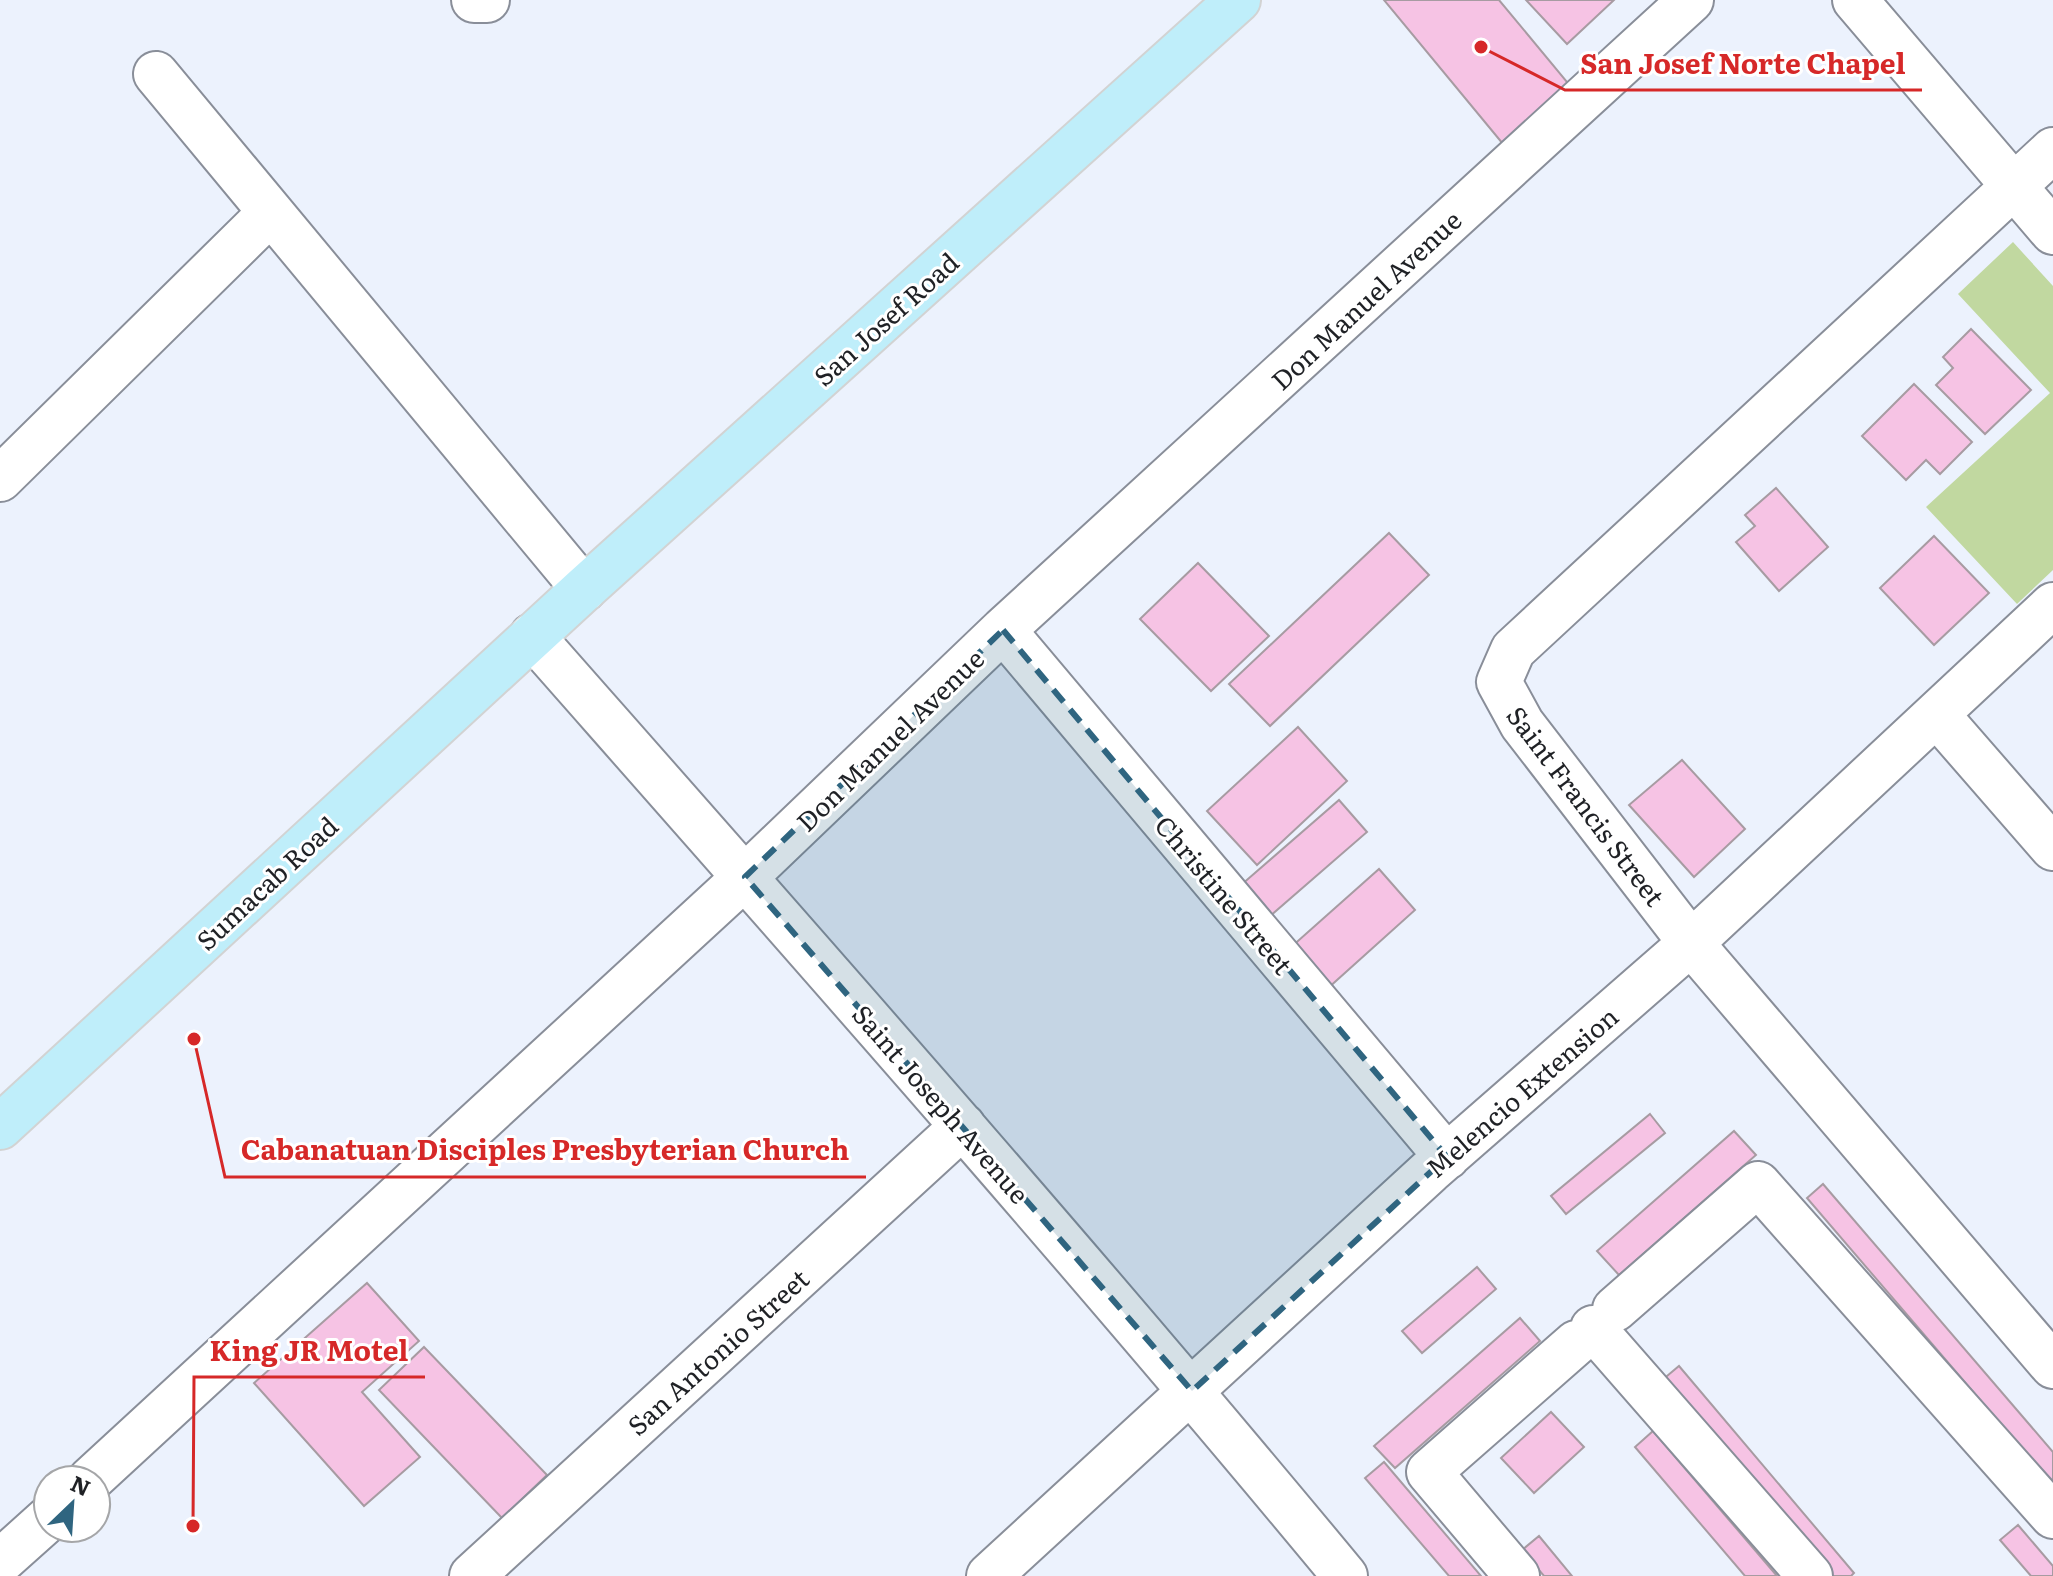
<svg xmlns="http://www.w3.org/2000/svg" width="2053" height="1576" viewBox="0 0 2053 1576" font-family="Literata,serif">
<rect width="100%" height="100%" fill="#ecf2fd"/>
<!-- green -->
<path fill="#c1d8a0" d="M2013,242L2053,286V570L2017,604L1926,507L2050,393L1958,294Z"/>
<!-- building -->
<path fill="#f6c3e4" stroke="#a79ba2" stroke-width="2" d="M1384,0H1499L1577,94L1508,150Z
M1526,0H1614L1567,44Z
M1971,329L2031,390L1985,434L1936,385L1953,368L1943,357Z
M1914,384L1972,442L1940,474L1926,460L1906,480L1862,436Z
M1776,488L1828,547L1779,591L1736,542L1755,526L1745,515Z
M1389,533L1429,575L1270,726L1229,684Z
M1934,536L1989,593L1934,645L1880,588Z
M1198,563L1269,636L1211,691L1140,619Z
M1298,727L1347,781L1257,865L1207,811Z
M1682,760L1745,829L1694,877L1629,805Z
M1339,800L1367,832L1269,917L1241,885Z
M1379,869L1415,910L1327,989L1290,948Z
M1650,1114L1665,1133L1566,1214L1551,1196Z
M1734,1131L1756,1155L1619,1275L1597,1251Z
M1823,1184L2053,1452V1485L1807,1198Z
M1477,1267L1496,1289L1422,1353L1402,1331Z
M367,1283L419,1341L362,1392L420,1457L364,1506L254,1383Z
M1520,1318L1540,1341L1395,1468L1374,1446Z
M424,1347L547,1475L502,1518L379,1390Z
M1679,1366L1854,1573L1851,1576H1826L1661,1381Z
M1551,1412L1584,1447L1534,1493L1501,1458Z
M1653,1431L1777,1576H1745L1635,1447Z
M1384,1462L1481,1576H1449L1365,1478Z
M2018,1525L2053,1566V1576H2031L2000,1540Z
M1539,1536L1572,1576H1544L1522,1550Z"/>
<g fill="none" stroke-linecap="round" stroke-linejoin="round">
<defs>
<path id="minor" d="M474,0H487
M1855,0L2053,232
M156,74L584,589
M2053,150L1513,650L1499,682L1522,724L1691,943L2053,1366
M0,479L269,214
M1003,630L1447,1157
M532,636C806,947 1081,1257 1345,1576
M1938,716L2053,848
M1615,1309L1758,1184L2053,1516
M1593,1328L1810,1576
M90,1480L745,877L1003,630L1691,0
M0,1562L48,1519
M472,1576L963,1126
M989,1576L1430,1171L1691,943L2053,605
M1517,1576L1429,1472L1576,1343"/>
<path id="major" d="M0,1127L584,589L1238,0"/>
</defs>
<!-- minor casing -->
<use href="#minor" stroke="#898e99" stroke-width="48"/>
<!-- major casing -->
<use href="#major" stroke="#d2d3d3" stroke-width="48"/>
<!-- minor -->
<use href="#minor" stroke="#fff" stroke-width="44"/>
<!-- major -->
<use href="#major" stroke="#bfeefa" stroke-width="44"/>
</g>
<!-- marked area -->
<path fill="#2f6580" fill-opacity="0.2" stroke="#2f6580" stroke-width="6" stroke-dasharray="16 10" stroke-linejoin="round" d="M1003,630L1447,1157L1192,1391L745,877Z"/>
<g text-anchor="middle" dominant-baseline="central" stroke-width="6" stroke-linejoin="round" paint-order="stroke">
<!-- street labels -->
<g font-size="26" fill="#1f2125" stroke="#fff">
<text transform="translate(1365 299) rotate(-43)">Don Manuel Avenue</text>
<text transform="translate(885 318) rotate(-42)">San Josef Road</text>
<text transform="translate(889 739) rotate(-44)">Don Manuel Avenue</text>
<text transform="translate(1587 805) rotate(53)">Saint Francis Street</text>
<text transform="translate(266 882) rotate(-43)">Sumacab Road</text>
<text transform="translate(1225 894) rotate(50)">Christine Street</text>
<text transform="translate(1521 1091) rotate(-41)">Melencio Extension</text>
<text transform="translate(942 1103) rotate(49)">Saint Joseph Avenue</text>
<text transform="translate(717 1351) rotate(-42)">San Antonio Street</text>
</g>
</g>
<!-- callouts -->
<path fill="none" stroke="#d62828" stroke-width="3" d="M1481 47L1565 90H1922M194 1039L225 1177H866M193 1526L194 1377H425"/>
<g fill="#d62828" stroke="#fff" stroke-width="3">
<circle cx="1481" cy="47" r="8"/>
<circle cx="194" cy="1039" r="8"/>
<circle cx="193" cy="1526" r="8"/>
</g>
<g font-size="28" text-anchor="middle" font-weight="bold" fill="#d62828" stroke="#fff" stroke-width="6" stroke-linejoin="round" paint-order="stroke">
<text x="1743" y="74">San Josef Norte Chapel</text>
<text x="545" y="1160">Cabanatuan Disciples Presbyterian Church</text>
<text x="309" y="1361">King JR Motel</text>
</g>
<!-- north arrow -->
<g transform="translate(72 1504) rotate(25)"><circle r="38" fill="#ffffff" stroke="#a5a6a8" stroke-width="2"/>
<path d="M0-6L14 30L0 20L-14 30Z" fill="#2f6580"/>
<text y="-12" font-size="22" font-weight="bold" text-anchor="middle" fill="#1f2125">N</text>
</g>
</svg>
